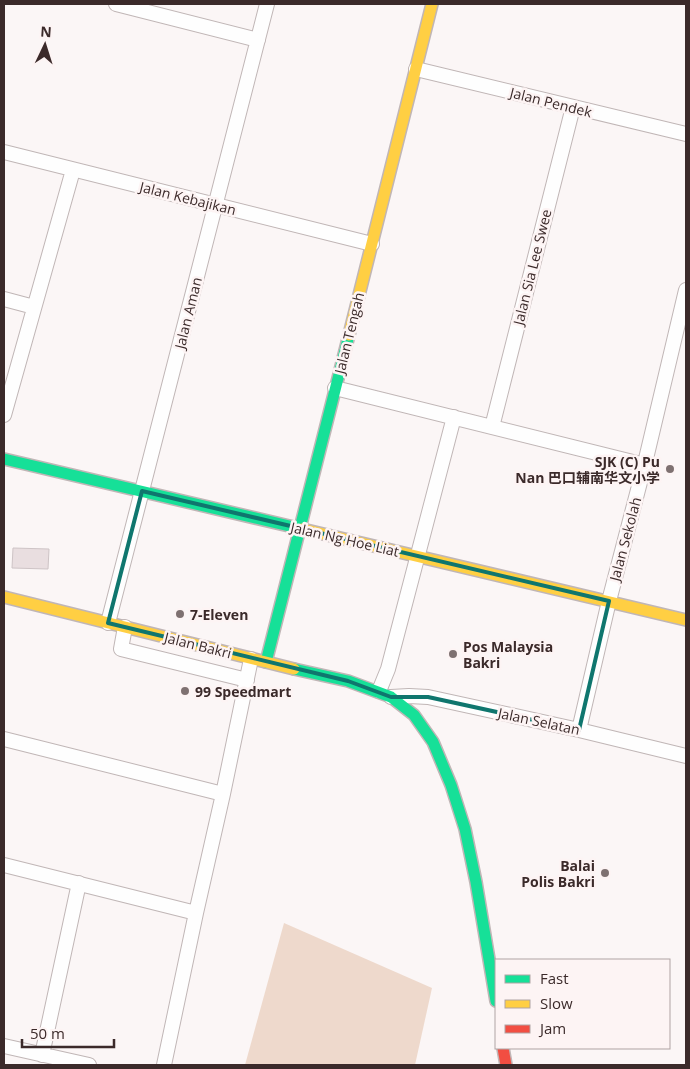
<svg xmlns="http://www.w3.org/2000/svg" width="690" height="1069" viewBox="0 0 690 1069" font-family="'Open Sans','Noto Sans SC',sans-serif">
<rect width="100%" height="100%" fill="#fbf6f6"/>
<!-- green -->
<path fill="#eed9cc" d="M284,923L432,988L415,1065H245Z"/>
<!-- building -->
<path fill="#e9dee0" stroke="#cec4c6" d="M13,548L49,549L48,569L12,568Z"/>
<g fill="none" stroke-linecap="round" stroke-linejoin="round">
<defs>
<path id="street" d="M116,4L258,40
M416,69L686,134
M4,152L372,244
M4,299L34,307
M335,388L645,465
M4,415L73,170
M492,427L573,107
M108,623L267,4
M125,627L121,649L247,680
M379,691L388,669L454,417
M391,697L409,696L428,697L579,730L686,756
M579,730L609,601L645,463L686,290
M4,739L223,794
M4,865L196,913
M4,1046L89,1065
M42,1055L79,883
M164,1065L196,913L223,794L251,659"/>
<path id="fast" d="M4,459L302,529
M266,662L349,335
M294,669L348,681L391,697L414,715L433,742L451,785L465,829L476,882L496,1001"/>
<path id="slow" d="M349,335L432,4
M302,529L686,620
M4,597L294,669"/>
<path id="jam" d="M503,1048L506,1065"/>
</defs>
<!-- street casing -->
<use href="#street" stroke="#c0b6b6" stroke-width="16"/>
<!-- fast casing -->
<use href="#fast" stroke="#c0b6b6" stroke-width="14"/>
<!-- slow casing -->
<use href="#slow" stroke="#c0b6b6" stroke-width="14"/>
<!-- jam casing -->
<use href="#jam" stroke="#c0b6b6" stroke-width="14"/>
<!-- street -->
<use href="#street" stroke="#fefefe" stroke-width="14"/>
<!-- fast -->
<use href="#fast" stroke="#16e098" stroke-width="11"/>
<!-- slow -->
<use href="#slow" stroke="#ffcf43" stroke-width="11"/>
<!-- jam -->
<use href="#jam" stroke="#f24e42" stroke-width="11"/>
</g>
<!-- marked area -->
<path fill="none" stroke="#0f766e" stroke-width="4" stroke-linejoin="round" d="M142,491L609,601L579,730L428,697H391L348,681L108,623Z"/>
<!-- markers -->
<g fill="#7e7171" stroke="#fdf4f4" stroke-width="2">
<circle cx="670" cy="469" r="5"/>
<circle cx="180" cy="614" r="5"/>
<circle cx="453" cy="654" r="5"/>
<circle cx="185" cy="691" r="5"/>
<circle cx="605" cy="873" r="5"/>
</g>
<g text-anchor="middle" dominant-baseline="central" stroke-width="5" stroke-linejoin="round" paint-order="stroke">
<!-- street labels -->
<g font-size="14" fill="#3b2a2a" stroke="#fdf4f4">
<text transform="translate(551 102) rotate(14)">Jalan Pendek</text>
<text transform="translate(188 198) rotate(14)">Jalan Kebajikan</text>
<text transform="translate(532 267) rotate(-76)">Jalan Sia Lee Swee</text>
<text transform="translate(188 313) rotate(-76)">Jalan Aman</text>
<text transform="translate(349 333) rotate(-76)">Jalan Tengah</text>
<text transform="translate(345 539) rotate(13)">Jalan Ng Hoe Liat</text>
<text transform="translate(625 539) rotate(-75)">Jalan Sekolah</text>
<text transform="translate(198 645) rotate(14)">Jalan Bakri</text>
<text transform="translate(539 721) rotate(12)">Jalan Selatan</text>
</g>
<!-- poi labels -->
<g font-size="14" font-weight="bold" fill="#3b2a2a" stroke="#fdf4f4" text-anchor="start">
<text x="660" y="461" text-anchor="end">SJK (C) Pu<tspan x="660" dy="16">Nan 巴口辅南华文小学</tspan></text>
<text x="190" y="614">7-Eleven</text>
<text x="463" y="646">Pos Malaysia<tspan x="463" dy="16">Bakri</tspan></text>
<text x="195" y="691">99 Speedmart</text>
<text x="595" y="865" text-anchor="end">Balai<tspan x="595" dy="16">Polis Bakri</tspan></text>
</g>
</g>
<!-- border -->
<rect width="690" height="1069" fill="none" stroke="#3b2a2a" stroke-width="10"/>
<!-- legend -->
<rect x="495" y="959" width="175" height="90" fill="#fdf4f4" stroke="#afa3a3"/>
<rect x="505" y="975" width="25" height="8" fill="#16e098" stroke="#afa3a3"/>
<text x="540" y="984" font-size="15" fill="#3b2a2a">Fast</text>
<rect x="505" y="1000" width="25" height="8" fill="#ffcf43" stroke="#afa3a3"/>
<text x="540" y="1009" font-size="15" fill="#3b2a2a">Slow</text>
<rect x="505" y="1025" width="25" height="8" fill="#f24e42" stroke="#afa3a3"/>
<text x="540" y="1034" font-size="15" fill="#3b2a2a">Jam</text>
<!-- north arrow -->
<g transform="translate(45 45) rotate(4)" stroke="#fdf4f4" stroke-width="4" paint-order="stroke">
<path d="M0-4L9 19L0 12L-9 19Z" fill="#3b2a2a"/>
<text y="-8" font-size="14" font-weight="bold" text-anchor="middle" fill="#3b2a2a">N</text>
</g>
<!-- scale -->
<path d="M22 1039v8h92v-8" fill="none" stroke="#3b2a2a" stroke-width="2.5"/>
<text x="30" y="1039" font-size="15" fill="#3b2a2a" stroke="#fdf4f4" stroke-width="4" paint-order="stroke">50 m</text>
</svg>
